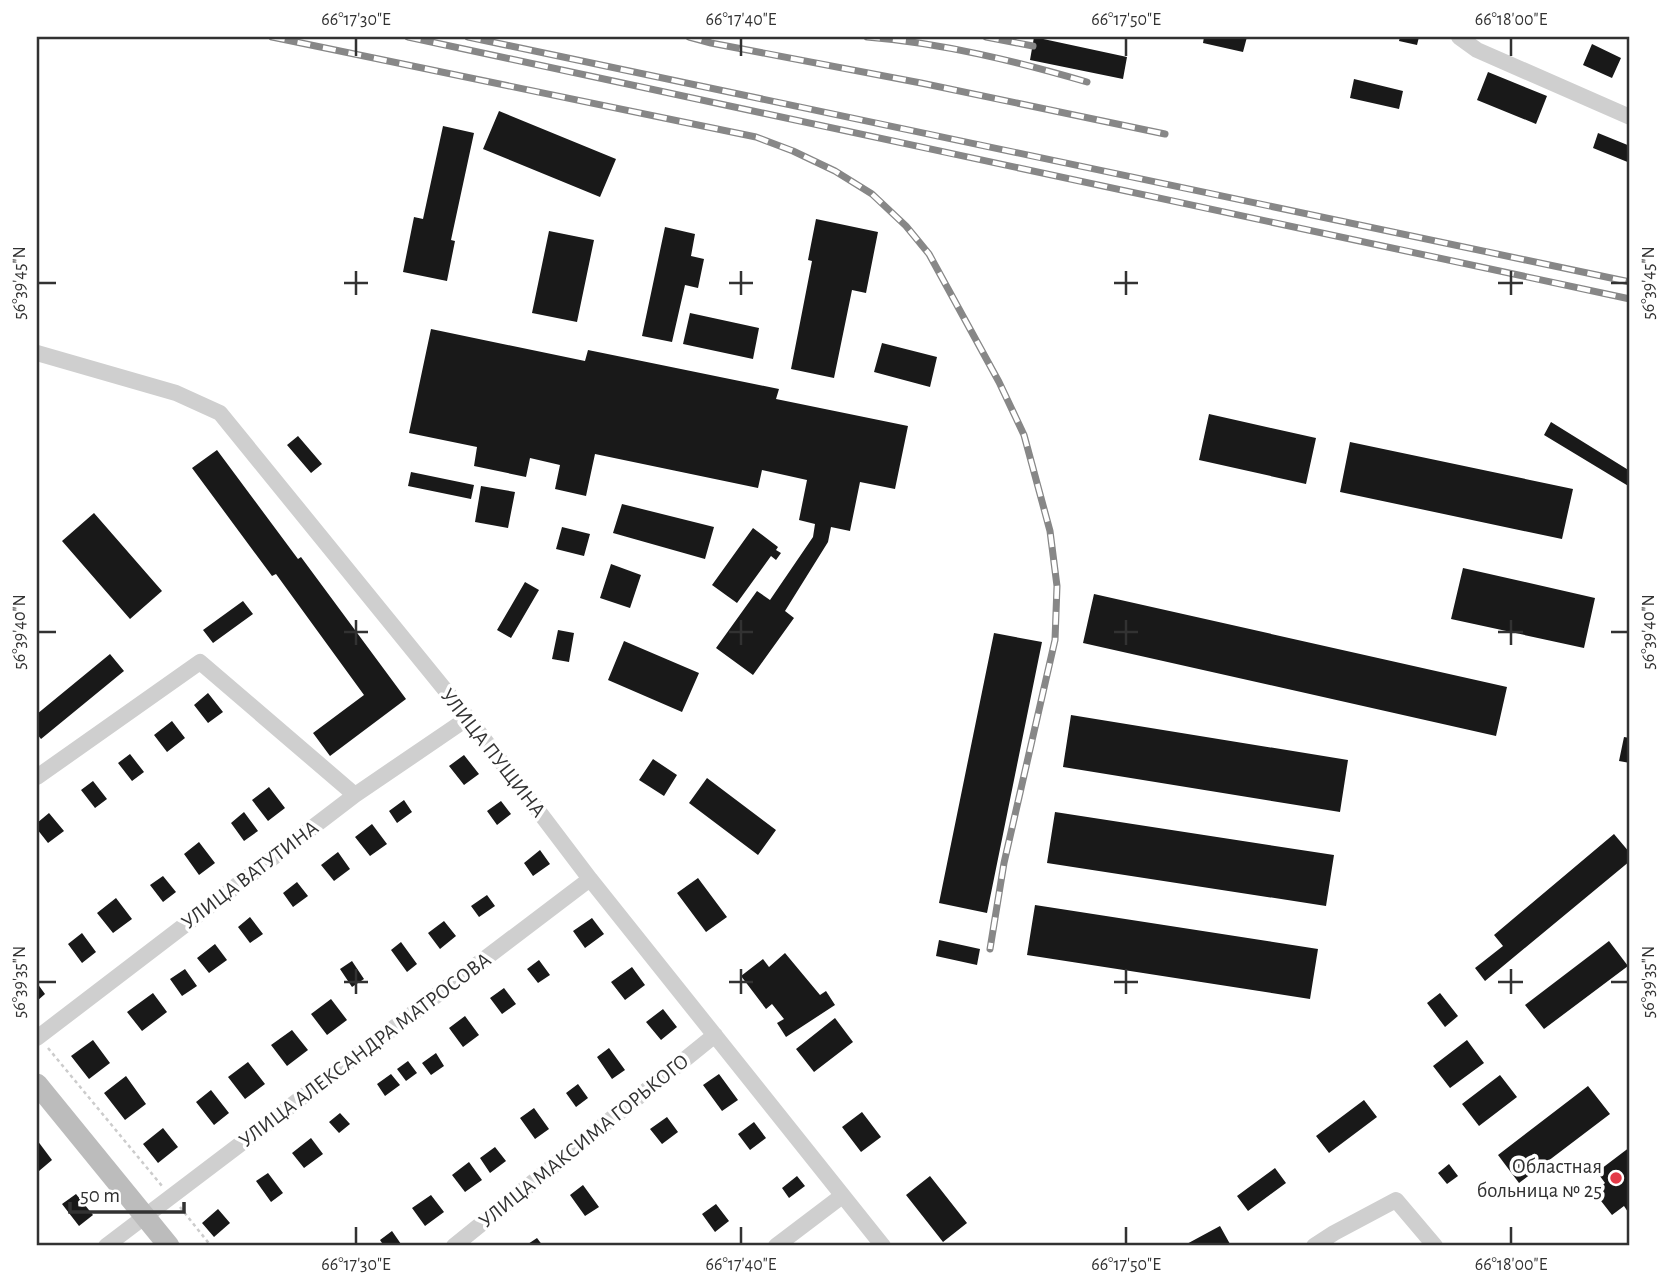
<svg xmlns="http://www.w3.org/2000/svg" width="1667" height="1283" viewBox="0 0 1667 1283" font-family="'Alegreya Sans',sans-serif">
<rect width="100%" height="100%" fill="#fff"/>
<!-- building -->
<path fill="#191919" d="M1034,37L1127,57L1123,79L1030,60Z
M1204,37H1247L1243,52L1203,43Z
M1400,37H1419L1417,45L1399,41Z
M1592,44L1621,58L1612,78L1583,65Z
M1488,72L1547,96L1536,124L1477,100Z
M1354,79L1403,91L1399,109L1350,98Z
M499,111L616,159L600,197L483,149Z
M443,126L474,133L451,240L455,241L447,281L403,272L414,217L423,219Z
M1598,133L1630,146V163L1593,148Z
M816,219L878,232L866,293L852,290L834,378L791,369L812,261L808,260Z
M665,227L695,234L691,256L704,259L698,288L685,285L672,342L642,336Z
M549,231L594,240L577,322L532,313Z
M690,313L759,328L753,359L683,344Z
M431,329L585,361L588,350L779,389L776,399L908,426L895,489L860,482L850,531L831,527L828,542L785,611L794,618L753,675L716,648L757,591L770,600L813,537L815,524L799,520L807,480L762,470L758,488L595,454L586,496L555,489L560,465L530,458L526,477L474,466L477,447L409,433Z
M882,343L937,357L930,387L874,372Z
M1209,414L1316,438L1306,484L1199,460Z
M1551,422L1630,471V487L1544,435Z
M298,436L322,464L311,473L287,445Z
M1350,442L1573,489L1562,539L1340,492Z
M217,450L298,559L301,557L406,699L330,756L313,733L364,695L276,574L272,576L192,468Z
M411,472L474,485L471,499L408,486Z
M481,486L515,492L508,528L475,522Z
M622,504L714,527L705,559L613,533Z
M94,513L162,591L130,619L62,541Z
M562,527L590,534L584,556L556,549Z
M753,528L778,547L776,550L781,553L776,560L771,556L737,603L712,585Z
M611,564L641,575L630,608L600,598Z
M1463,568L1595,598L1584,648L1451,619Z
M525,582L539,590L511,638L497,630Z
M1094,594L1507,687L1496,736L1083,643Z
M243,601L253,614L213,643L203,630Z
M558,630L574,633L569,662L552,659Z
M994,633L1042,642L987,913L939,903Z
M624,641L699,673L682,712L608,680Z
M110,654L124,671L41,739L37,734V714Z
M208,693L223,712L208,723L194,705Z
M1071,715L1348,760L1340,812L1063,767Z
M172,721L185,738L167,752L154,735Z
M1624,737L1630,738V763L1619,761Z
M130,754L144,772L132,781L118,763Z
M464,755L479,774L464,785L449,766Z
M653,759L677,775L664,796L639,780Z
M707,778L776,830L758,855L689,803Z
M93,781L107,799L95,808L81,790Z
M269,787L285,808L268,821L252,800Z
M404,800L412,812L397,823L389,811Z
M501,801L511,814L497,825L487,811Z
M244,812L258,831L244,841L231,823Z
M1055,812L1334,855L1326,906L1047,863Z
M49,813L64,831L48,843L37,829V823Z
M372,824L387,844L370,856L355,837Z
M1614,834L1630,853V861L1485,981L1475,968L1503,946L1494,935Z
M199,842L215,863L199,875L184,854Z
M540,850L550,864L533,876L524,863Z
M338,852L350,869L334,881L321,865Z
M163,876L176,892L163,902L150,885Z
M698,878L727,917L706,932L677,893Z
M297,882L308,896L293,907L283,893Z
M487,895L495,906L479,917L471,906Z
M116,898L132,919L113,933L97,913Z
M1035,905L1318,949L1310,999L1027,955Z
M250,917L263,934L250,943L238,927Z
M592,918L604,934L585,948L573,931Z
M444,921L456,936L440,949L428,933Z
M82,933L96,952L82,963L68,944Z
M939,940L980,949L977,965L936,956Z
M1609,941L1628,966L1544,1029L1525,1005Z
M401,942L417,964L407,972L391,950Z
M215,944L227,960L209,973L197,958Z
M785,953L820,995L826,991L835,1005L786,1037L777,1023L784,1019L772,1004L766,1009L741,976L763,959L769,967Z
M539,960L550,975L538,983L527,969Z
M352,961L364,979L352,987L340,969Z
M632,967L645,985L625,1000L611,982Z
M185,969L197,986L182,996L170,979Z
M37,983L45,994L37,1001Z
M504,988L516,1004L502,1014L490,998Z
M153,993L167,1012L142,1031L127,1012Z
M1440,993L1458,1016L1445,1027L1427,1003Z
M331,999L347,1020L327,1035L311,1014Z
M663,1009L677,1027L661,1040L646,1022Z
M465,1016L479,1035L463,1047L449,1028Z
M835,1018L853,1042L814,1072L796,1049Z
M292,1030L308,1050L287,1066L271,1045Z
M93,1040L110,1063L89,1079L71,1056Z
M1467,1040L1484,1063L1450,1088L1433,1066Z
M609,1048L625,1070L612,1079L597,1057Z
M436,1053L444,1066L431,1075L422,1063Z
M408,1061L417,1073L406,1081L397,1069Z
M248,1062L265,1084L245,1099L228,1077Z
M391,1074L400,1085L385,1096L377,1084Z
M719,1074L738,1100L722,1111L703,1085Z
M1500,1075L1517,1097L1479,1126L1462,1104Z
M126,1076L146,1104L125,1120L104,1093Z
M578,1084L588,1098L576,1107L566,1093Z
M1588,1086L1610,1114L1519,1183L1498,1155Z
M211,1090L229,1113L214,1125L196,1102Z
M1364,1100L1377,1117L1329,1153L1316,1136Z
M534,1108L549,1129L535,1139L520,1118Z
M862,1112L881,1137L861,1152L842,1127Z
M340,1113L350,1124L339,1133L329,1122Z
M667,1117L678,1132L662,1144L650,1129Z
M754,1122L766,1138L750,1150L738,1134Z
M163,1128L178,1147L158,1163L143,1144Z
M311,1138L323,1154L304,1168L292,1153Z
M37,1140L52,1160L39,1171L37,1168Z
M495,1147L506,1161L490,1173L480,1158Z
M1630,1147V1215L1624,1206L1612,1215L1594,1192L1605,1183L1597,1172Z
M469,1162L482,1180L465,1192L452,1175Z
M1449,1164L1458,1176L1447,1184L1438,1173Z
M1275,1168L1286,1183L1248,1211L1237,1196Z
M268,1173L283,1193L271,1202L256,1181Z
M797,1176L805,1186L789,1198L782,1188Z
M930,1176L967,1223L943,1242L906,1195Z
M583,1185L599,1207L585,1216L570,1195Z
M76,1194L93,1215L79,1226L62,1204Z
M431,1195L444,1212L425,1226L412,1208Z
M716,1204L729,1221L715,1232L702,1214Z
M218,1209L230,1223L214,1237L202,1223Z
M1220,1226L1230,1244L1227,1246H1183Z
M392,1231L401,1244L397,1246H384L380,1240Z
M537,1238L543,1246H525Z"/>
<g fill="none" stroke-linecap="round" stroke-linejoin="round">
<!-- path -->
<path stroke="#ccc" stroke-width="2.5" stroke-dasharray="3.5 3.5" stroke-linecap="butt" d="M48,1048L162,1186
M180,1207L211,1246"/>
<!-- minor -->
<path stroke="#cfcfcf" stroke-width="16" d="M1459,37L1477,50L1630,117
M37,353L176,393L220,413L468,718L590,879L883,1246
M37,777L200,662L355,795
M37,1038L355,795L468,718
M106,1246L590,879
M454,1246L715,1035
M776,1246L842,1196
M1314,1246L1334,1233L1396,1200L1435,1246"/>
<!-- secondary -->
<path stroke="#bcbcbc" stroke-width="21" d="M37,1084L169,1246"/>
<defs>
<path id="rail" d="M272,37L756,137L793,151L835,171L872,194L906,226L929,254L999,382L1024,435L1050,531L1057,586L1055,640L1004,863L990,949
M408,37L1630,299
M468,37L1630,282
M689,37L711,43L921,83L1165,134
M867,37C942,43 1015,61 1087,82
M986,37L1033,46"/>
</defs>
<!-- rail casing -->
<use href="#rail" stroke="#878787" stroke-width="7"/>
<!-- rail -->
<use href="#rail" stroke="#fff" stroke-width="4.5" stroke-dasharray="13" stroke-linecap="butt"/>
</g>
<!-- ticks -->
<path fill="none" stroke="#323232" stroke-width="2.5" d="M356,38V56M741,38V56M1126,38V56M1511,38V56M356,271V295M741,271V295M1126,271V295M1511,271V295M38,283H56M344,283H368M729,283H753M1114,283H1138M1498,283H1523M1611,283H1628M356,620V645M741,620V645M1126,620V645M1511,620V645M38,632H56M344,632H368M729,632H753M1114,632H1138M1498,632H1523M1611,632H1628M356,969V994M741,969V994M1126,969V994M1511,969V994M38,982H56M344,982H368M729,982H753M1114,982H1138M1498,982H1523M1611,982H1628M356,1227V1244M741,1227V1244M1126,1227V1244M1511,1227V1244"/>
<!-- markers -->
<circle fill="#e33a48" stroke="#fff" stroke-width="2.5" cx="1616" cy="1178" r="7"/>
<g text-anchor="middle" dominant-baseline="central" stroke-width="7" stroke-linejoin="round" paint-order="stroke">
<!-- street labels -->
<g font-size="21" fill="#323232" stroke="#fff">
<text transform="translate(493 753) rotate(52)">УЛИЦА ПУЩИНА</text>
<text transform="translate(250 875) rotate(-37)">УЛИЦА ВАТУТИНА</text>
<text transform="translate(365 1050) rotate(-37)">УЛИЦА АЛЕКСАНДРА МАТРОСОВА</text>
<text transform="translate(584 1141) rotate(-39)">УЛИЦА МАКСИМА ГОРЬКОГО</text>
</g>
<!-- poi labels -->
<g font-size="21" fill="#323232" stroke="#fff" text-anchor="end">
<text x="1602" y="1166">Областная<tspan x="1602" dy="24">больница № 25</tspan></text>
</g>
</g>
<!-- border -->
<rect width="1667" height="1283" fill="none" stroke="#ffffff" stroke-width="77"/>
<!-- scale -->
<path d="M70 1202v10h114v-10" fill="none" stroke="#323232" stroke-width="3.5"/>
<text x="80" y="1202" font-size="21" fill="#323232" stroke="#ffffff" stroke-width="5" paint-order="stroke">50 m</text>
<rect x="38" y="38" width="1590" height="1206" fill="none" stroke="#323232" stroke-width="2.5"/>
<g font-size="18" text-anchor="middle" fill="#323232">
<text x="356" y="25">66°17'30"E</text>
<text x="741" y="25">66°17'40"E</text>
<text x="1126" y="25">66°17'50"E</text>
<text x="1511" y="25">66°18'00"E</text>
<text transform="translate(19 283) rotate(-90)" y="6">56°39'45"N</text>
<text transform="translate(1648 283) rotate(-90)" y="6">56°39'45"N</text>
<text transform="translate(19 632) rotate(-90)" y="6">56°39'40"N</text>
<text transform="translate(1648 632) rotate(-90)" y="6">56°39'40"N</text>
<text transform="translate(19 982) rotate(-90)" y="6">56°39'35"N</text>
<text transform="translate(1648 982) rotate(-90)" y="6">56°39'35"N</text>
<text x="356" y="1270">66°17'30"E</text>
<text x="741" y="1270">66°17'40"E</text>
<text x="1126" y="1270">66°17'50"E</text>
<text x="1511" y="1270">66°18'00"E</text>
</g>
</svg>
